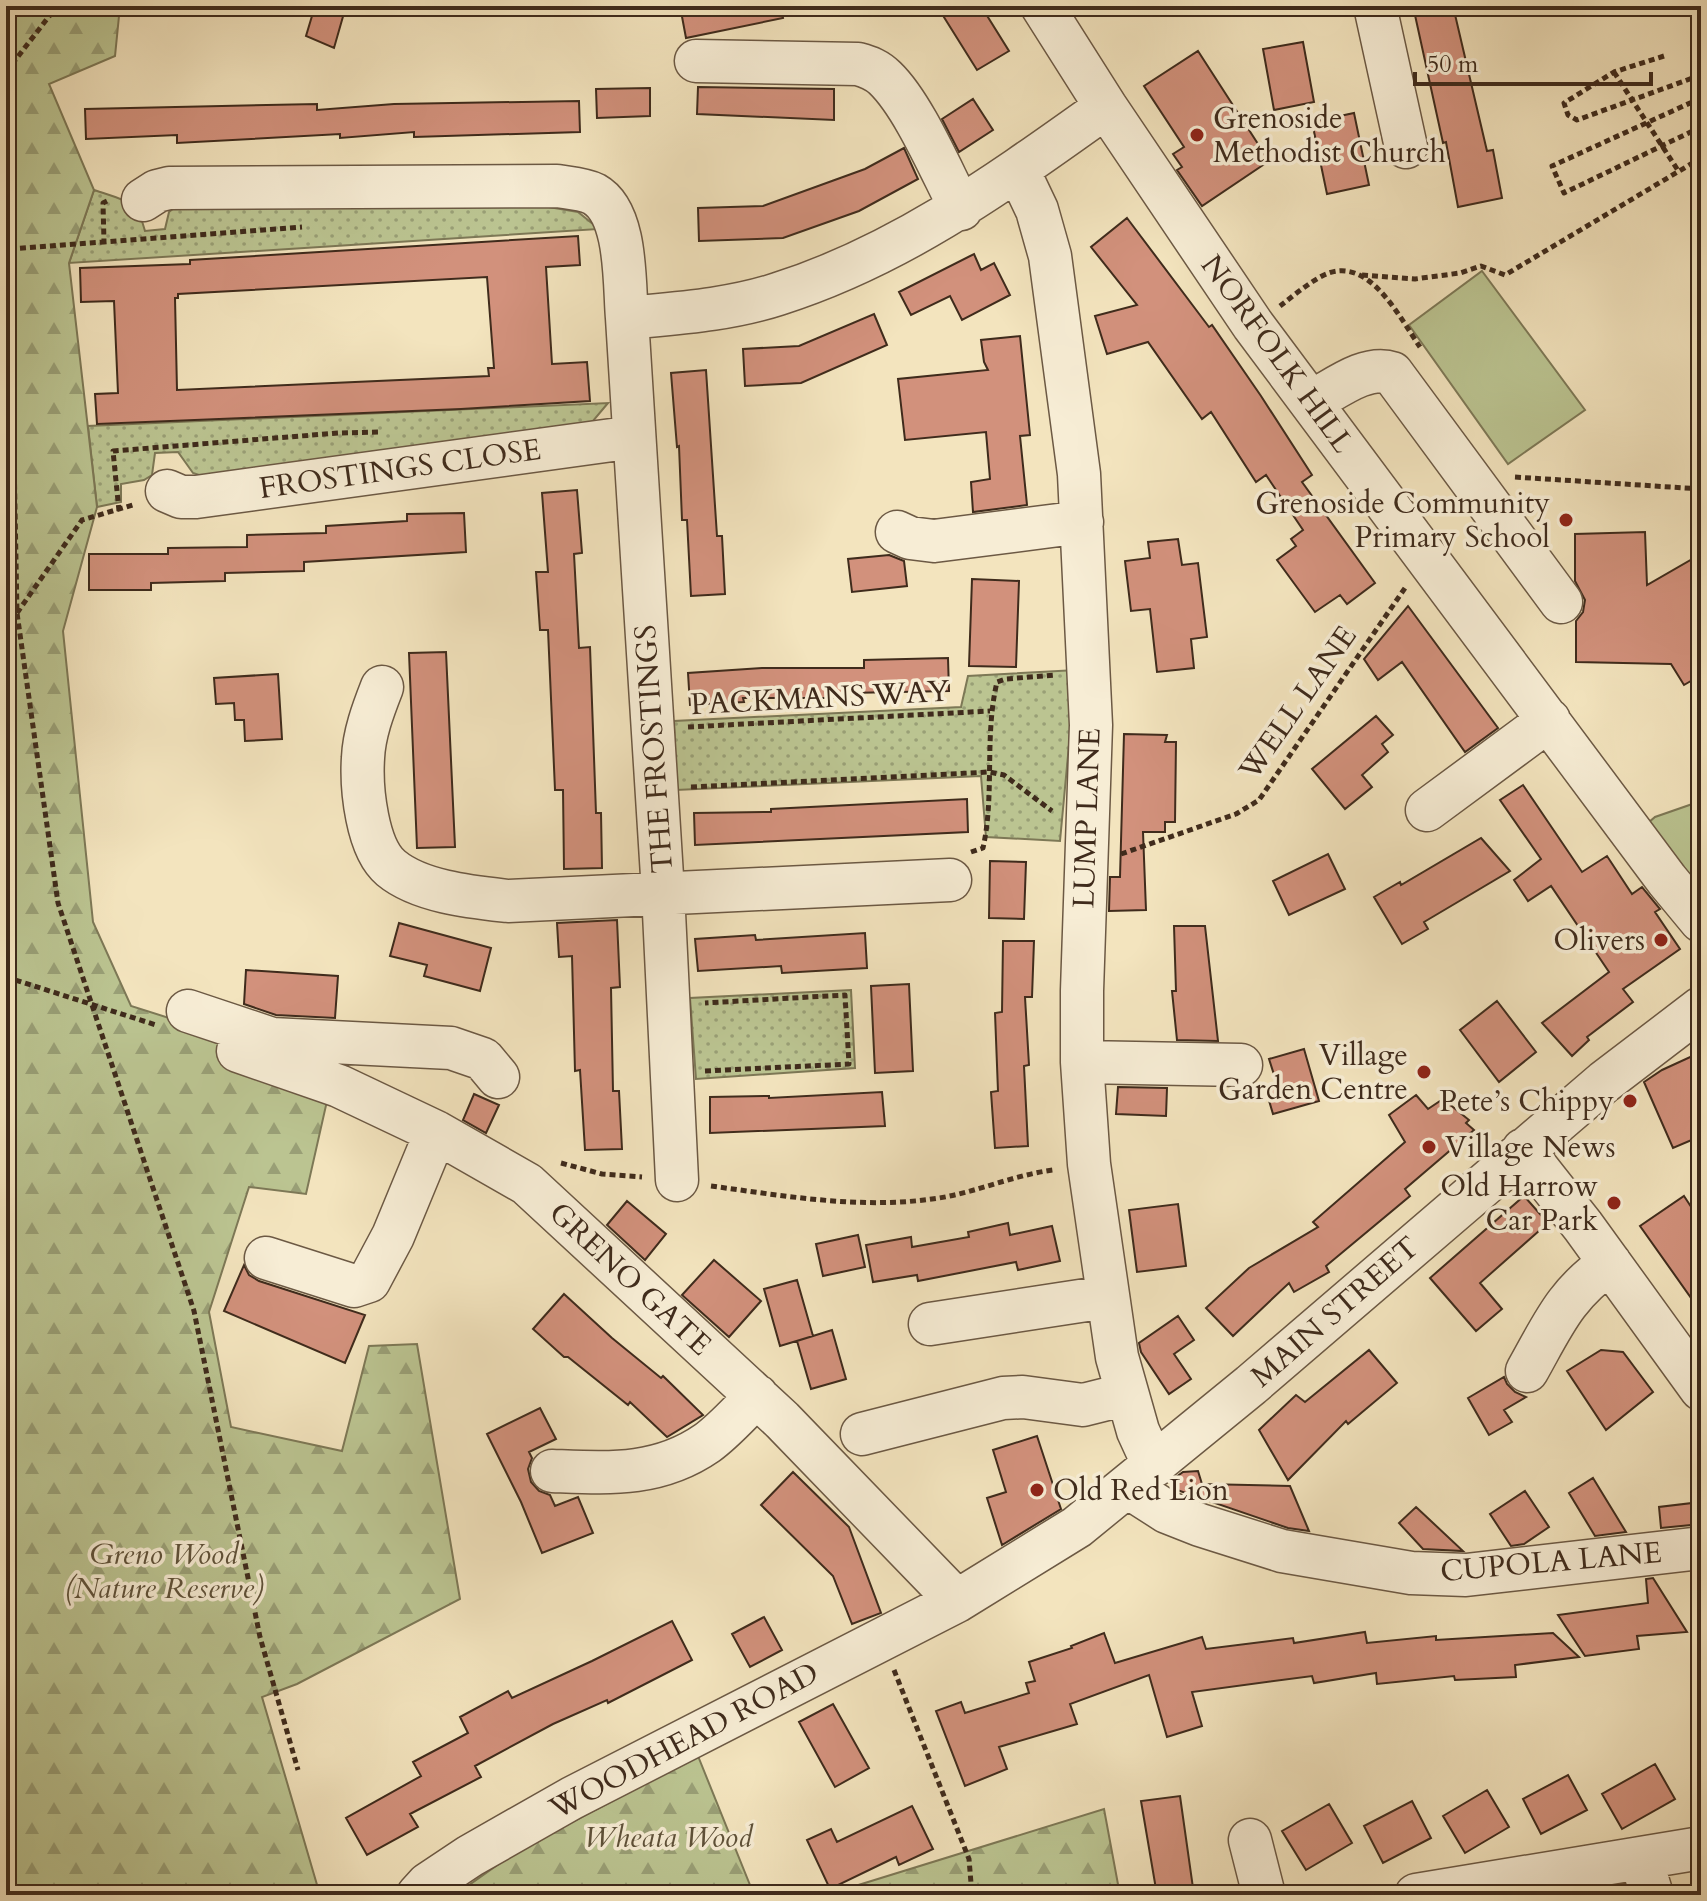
<svg xmlns="http://www.w3.org/2000/svg" width="1707" height="1901" viewBox="0 0 1707 1901" font-family="Cardo,serif">
<defs>
<pattern id="grass-dots" width="8" height="8" patternUnits="userSpaceOnUse" patternTransform="scale(2)"><rect width="8" height="8" fill="#bbc491"/><path d="M2 2h.1M6 6h.1" fill="none" stroke="#999f76" stroke-width="1.8" stroke-linecap="round"/></pattern>
<pattern id="forest-firs" width="22" height="20" patternUnits="userSpaceOnUse" patternTransform="scale(2)"><rect width="22" height="20" fill="#bbc491"/><path d="M5 1l3.5 6h-7zM16 11l3.5 6h-7z" fill="#999f76"/></pattern>
</defs>
<rect width="100%" height="100%" fill="#f3e4be"/>
<filter id="stains"><feTurbulence type="fractalNoise" baseFrequency=".0025" numOctaves="4"/><feColorMatrix values="0 0 0 0 .2 0 0 0 0 .09 0 0 0 0 .02 0 0 0 .5 -.17"/></filter>
<radialGradient id="worn" r=".72"><stop offset=".6" stop-color="#630" stop-opacity="0"/><stop offset="1" stop-color="#630" stop-opacity=".3"/></radialGradient>
<!-- grass -->
<path fill="url(#grass-dots)" stroke="#7d7856" stroke-width="2" d="M94,190C123,200 137,199 145,231L165,229L169,212L179,204L525,203L578,212L599,229L69,263Z
M608,403L593,421L562,434L208,478L193,473L178,452L155,453L152,475L144,480L121,484V502L97,507L88,426Z
M1076,670L1060,841L986,837L981,776L676,790L674,721L961,707L968,676Z
M851,990L855,1068L696,1079L690,998Z"/>
<!-- forest -->
<path fill="url(#forest-firs)" stroke="#7d7856" stroke-width="2" d="M6,6H120L115,56L49,84L94,190L69,263L97,507L63,631L93,922L131,1006L334,1070L306,1194L249,1187L209,1312L231,1427L342,1451L369,1346L417,1344L460,1599L297,1684L262,1697L320,1895H6Z
M698,1756L754,1895H455L517,1851Z
M1104,1809L1120,1895H826Z"/>
<!-- garden -->
<path fill="#bbc491" stroke="#7d7856" stroke-width="2" d="M1482,271L1585,410L1508,464L1409,325Z
M1701,801V889L1648,823L1655,817Z"/>
<!-- building -->
<path fill="#d2917c" stroke="#3f2b1c" stroke-width="2" fill-rule="evenodd" d="M315,6H346L334,48L306,36Z
M680,6H781L783,18L686,38Z
M937,6H981L1009,51L977,70Z
M1413,6H1453L1487,151L1493,150L1502,198L1458,207L1446,142L1443,143Z
M1303,42L1314,102L1274,110L1263,49Z
M1198,51L1269,161L1202,206L1177,170L1182,167L1173,154L1184,147L1144,86Z
M698,87L834,89V120L697,114Z
M650,88V116L597,118L596,89Z
M973,99L993,130L959,152L942,119Z
M579,101L580,132L414,137V132L340,138V134L177,143V135L86,139L85,109L317,104V110L394,104Z
M1354,113L1369,185L1327,194L1312,122Z
M904,148L918,179L859,211L783,238L699,241L698,208L763,206L865,169Z
M1127,218L1209,327L1212,325L1261,396L1312,475L1302,482L1375,583L1347,604L1340,595L1315,612L1277,560L1296,546L1291,539L1303,530L1266,475L1256,482L1211,412L1202,419L1148,342L1107,354L1095,316L1137,305L1091,247Z
M578,236L580,265L546,267L552,364L587,362L590,401L461,409L97,424L95,394L118,393L114,301L81,302L80,268L190,264V260ZM487,277L494,368H488L489,376L177,390L175,298H178V294Z
M974,254L981,270L994,263L1010,295L962,320L950,296L911,315L899,292Z
M874,314L887,345L801,383L745,386L743,349L799,346Z
M1020,336L1030,435L1020,436L1027,505L973,512L971,482L990,479L986,432L905,440L898,379L988,370L984,362L981,340Z
M706,370L717,536H722L725,594L691,596L687,520H682L679,446L677,447L671,373Z
M577,490L582,553L574,554L579,648L590,647L596,813H601L602,868L564,869L563,790H555L548,630H540L536,572H548L542,493Z
M464,513L466,552L304,562V571L225,573V581L151,583V590H89V554H168V548L247,547V535L326,533V526L407,521V514Z
M1645,532L1647,585L1701,554V675L1684,685L1671,664L1576,662V621L1583,612L1585,600L1575,581V534Z
M1178,539L1182,565L1198,563L1207,637L1191,639L1194,668L1157,672L1150,609L1131,611L1125,561L1150,558L1148,542Z
M889,555L904,561L907,586L852,592L848,559Z
M972,579L1019,581L1016,667L969,666Z
M1408,606L1498,728L1465,752L1402,662L1378,680L1364,659Z
M446,652L455,847L417,848L409,653Z
M948,658L949,691L847,693V698H743L744,702L690,705L688,673L762,668H864V660Z
M278,674L282,739L245,741L244,720H235L234,703L216,704L214,678Z
M1376,716L1393,735L1382,744L1388,752L1362,775L1372,787L1345,809L1312,769Z
M1124,734L1167,735L1165,742H1176L1175,822H1165V832H1143L1146,910L1109,911L1110,877H1120Z
M1523,785L1582,872L1607,856L1632,894L1642,887L1660,909L1655,912L1680,949L1623,989L1633,1002L1587,1037L1589,1040L1572,1056L1542,1023L1609,972L1551,886L1528,901L1514,880L1541,859L1500,800Z
M967,799L968,832L695,845L694,813L771,812V809Z
M1481,838L1510,871L1424,922L1428,929L1402,944L1374,897L1400,882L1401,885Z
M1328,854L1345,889L1289,915L1273,881Z
M990,861L1026,862L1024,919L989,918Z
M617,920L620,987L611,988L613,1091H619L622,1149L585,1150L580,1070L575,1071L572,956L559,957L557,923Z
M399,923L491,948L480,991L424,976L427,965L390,956Z
M1174,926H1205L1218,1041L1177,1040L1172,991H1176Z
M865,933L867,968L782,973L781,966L698,971L695,939L755,935L756,940Z
M1003,941H1034L1032,997H1025L1029,1065L1024,1066L1028,1146L995,1148L991,1092L998,1091L995,1013L1002,1012Z
M246,970L338,976L335,1018L276,1015L244,1004Z
M909,984L913,1071L875,1073L871,986Z
M1497,1001L1536,1052L1499,1082L1460,1030Z
M1304,1049L1319,1101L1273,1114L1265,1087L1277,1084L1269,1059Z
M1701,1052V1136L1673,1148L1644,1082L1662,1070Z
M1118,1087L1167,1088L1166,1116L1116,1114Z
M882,1092L885,1126L710,1133V1097L769,1096V1098Z
M474,1094L499,1105L486,1133L463,1120Z
M1416,1095L1428,1109L1443,1099L1469,1120L1466,1123L1474,1130L1405,1189L1410,1196L1326,1266L1329,1272L1294,1292L1289,1283L1233,1336L1206,1308L1249,1268L1318,1227L1313,1222L1405,1142L1389,1115Z
M1524,1196L1548,1223L1480,1283L1502,1309L1476,1331L1430,1278Z
M1684,1196L1701,1222V1312L1640,1226Z
M627,1201L666,1234L645,1260L607,1225Z
M1178,1204L1186,1266L1137,1272L1129,1210Z
M1008,1223L1010,1235L1052,1226L1060,1261L1018,1270L1016,1262L918,1281L917,1275L873,1282L866,1245L911,1237L912,1247L969,1237L968,1232Z
M858,1235L865,1267L823,1276L816,1244Z
M714,1260L761,1301L729,1337L682,1295Z
M244,1265L249,1275L259,1281L365,1315L345,1363L224,1311Z
M797,1280L813,1336L780,1346L764,1289Z
M564,1294L612,1338L661,1378L663,1376L703,1415L667,1437L630,1402L628,1405L568,1357H564L533,1329Z
M1178,1316L1194,1340L1174,1354L1191,1379L1169,1394L1141,1352L1139,1343Z
M832,1330L846,1379L811,1389L797,1341Z
M1369,1350L1397,1383L1348,1424L1346,1421L1288,1480L1259,1430L1296,1395L1305,1402Z
M1601,1350L1623,1352L1653,1392L1606,1430L1567,1371Z
M1504,1377L1507,1384L1515,1392L1526,1397L1504,1410L1512,1422L1489,1435L1468,1398Z
M540,1408L556,1439L529,1452L532,1458L528,1469L531,1482L539,1491L550,1495L555,1506L578,1497L593,1533L542,1553L521,1502L487,1434Z
M1037,1436L1061,1509L1002,1545L987,1498L1006,1492L993,1450Z
M1198,1471L1202,1484L1290,1486L1309,1531L1288,1528L1177,1490L1175,1478L1183,1472Z
M793,1472L849,1527L881,1613L852,1624L833,1576L761,1505Z
M1593,1478L1626,1532L1595,1536L1569,1493Z
M1525,1491L1549,1527L1524,1544L1511,1546L1490,1514Z
M1701,1502V1524L1661,1528L1659,1507Z
M1416,1507L1463,1551L1423,1549L1399,1523Z
M1653,1578L1687,1632L1637,1636L1639,1649L1585,1656L1558,1615L1648,1603L1646,1579Z
M764,1617L782,1650L750,1667L732,1634Z
M672,1621L692,1660L608,1703L607,1700L553,1724L475,1766L481,1777L410,1814L418,1827L367,1855L346,1818L421,1776L413,1762L468,1733L460,1717L508,1691L512,1698L592,1661Z
M1365,1632L1367,1643L1436,1636V1640L1553,1633L1579,1657L1515,1665L1516,1677L1455,1680L1454,1676L1377,1684L1376,1673L1314,1683L1312,1676L1192,1692L1202,1726L1167,1737L1149,1675L1070,1704L1077,1724L999,1747L1007,1769L965,1786L936,1711L961,1702L965,1713L1029,1693L1026,1683L1035,1681L1029,1662L1072,1648L1071,1646L1104,1633L1115,1663L1202,1637L1206,1649L1293,1638L1294,1643Z
M833,1704L869,1768L835,1787L799,1722Z
M1655,1764L1675,1799L1622,1829L1602,1794Z
M1568,1775L1587,1810L1541,1834L1523,1799Z
M1487,1790L1509,1827L1465,1853L1443,1816Z
M1180,1796L1194,1895H1157L1141,1801Z
M1412,1801L1431,1838L1383,1863L1364,1826Z
M1329,1804L1352,1843L1306,1870L1282,1831Z
M912,1806L933,1849L899,1865L896,1857L830,1889L807,1840L831,1829L837,1842Z"/>
<g fill="none" stroke-linecap="round" stroke-linejoin="round">
<defs>
<path id="minor" d="M1042,6L1106,107L1253,325L1667,880L1701,921
M1375,6L1406,147
M696,61L858,64C869,67 877,70 885,78C914,106 941,171 961,209
M1018,170L1037,210L1050,256L1079,474L1091,725L1082,991V1062L1089,1164L1117,1357L1138,1431L1154,1466
M143,200L157,191L169,188L557,186C569,188 584,189 594,194C628,213 624,284 627,318L663,892L677,1180
M627,318C678,313 729,310 778,294C901,255 1002,181 1106,107
M1311,402C1334,390 1366,364 1392,373L1561,602
M167,491L181,497H196L634,437
M897,532L910,538L934,541L1082,522
M382,687C373,710 364,734 363,758C361,789 367,848 391,868C420,892 472,897 508,901L950,880
M1427,810L1549,720
M188,1011L272,1039L451,1048L483,1059L498,1077
M238,1051L339,1086L436,1132L527,1184L782,1420L957,1601
M1082,1062L1241,1065
M1523,1150L1583,1226L1701,1389
M266,1258L354,1286L369,1281L393,1236L436,1132
M930,1324L1106,1297
M1527,1371C1553,1325 1565,1294 1610,1263
M862,1434L1003,1398L1023,1397L1083,1405L1127,1394
M552,1471C608,1473 658,1477 707,1443C725,1430 741,1411 757,1396
M1128,1487L1167,1512L1200,1525L1282,1551L1411,1573L1466,1575L1701,1548
M1250,1840L1264,1895
M1641,1859L1652,1895
M418,1895L428,1884L470,1856L572,1798L957,1601L1077,1527L1251,1385L1604,1082L1701,1008
M1416,1895L1701,1848"/>
</defs>
<!-- minor casing -->
<use href="#minor" stroke="#6c5944" stroke-width="45"/>
<!-- path -->
<path stroke="#3f2b1c" stroke-width="5" stroke-dasharray="6 4" stroke-linecap="butt" d="M1664,56L1614,72L1564,103L1568,115L1577,120L1701,75
M6,72L57,6
M1614,72L1679,172
M1701,98L1552,166L1564,193L1701,127
M107,201L103,203L104,242L302,227
M6,224L10,249L17,613L58,903L194,1311L260,1637L298,1770
M10,249L104,242
M1362,275L1415,279L1460,273L1481,266L1505,275L1701,158
M1280,306C1293,296 1307,284 1322,276C1368,252 1399,317 1420,347
M1515,477L1701,489
M119,511L113,451L338,433L380,432
M17,613L82,520L136,504
M688,727L990,711
M691,787L989,772L1004,775L1052,811
M971,852L983,848C995,794 984,737 997,682L1006,679L1055,675
M1121,854L1236,814L1259,800L1405,588
M6,977L156,1025
M705,1071L849,1064L845,995L705,1003
M561,1163L602,1174L642,1177
M711,1186C786,1196 863,1210 939,1198C977,1192 1014,1175 1053,1170
M894,1670L969,1859L972,1895"/>
<!-- minor -->
<use href="#minor" stroke="#f7edd5" stroke-width="42"/>
</g>
<!-- markers -->
<g fill="#8f2418" stroke="#f7edd5" stroke-width="3">
<circle cx="1197" cy="135" r="8"/>
<circle cx="1566" cy="520" r="8"/>
<circle cx="1661" cy="940" r="8"/>
<circle cx="1424" cy="1072" r="8"/>
<circle cx="1630" cy="1101" r="8"/>
<circle cx="1429" cy="1147" r="8"/>
<circle cx="1614" cy="1203" r="8"/>
<circle cx="1037" cy="1490" r="8"/>
</g>
<g text-anchor="middle" dominant-baseline="central" stroke-width="7" stroke-linejoin="round" paint-order="stroke">
<!-- poi labels -->
<g font-size="30" fill="#3f2b1c" stroke="#f7edd5" text-anchor="end">
<text x="1213" y="118" text-anchor="start">Grenoside<tspan x="1213" dy="34">Methodist Church</tspan></text>
<text x="1550" y="503">Grenoside Community<tspan x="1550" dy="34">Primary School</tspan></text>
<text x="1645" y="940">Olivers</text>
<text x="1408" y="1055">Village<tspan x="1408" dy="34">Garden Centre</tspan></text>
<text x="1614" y="1101">Pete’s Chippy</text>
<text x="1445" y="1147" text-anchor="start">Village News</text>
<text x="1598" y="1186">Old Harrow<tspan x="1598" dy="34">Car Park</tspan></text>
<text x="1053" y="1490" text-anchor="start">Old Red Lion</text>
</g>
<!-- street labels -->
<g font-size="30" fill="#3f2b1c" stroke="#f7edd5">
<text transform="translate(1277 354) rotate(54)">NORFOLK HILL</text>
<text transform="translate(400 469) rotate(-8)">FROSTINGS CLOSE</text>
<text transform="translate(820 698) rotate(-3)">PACKMANS WAY</text>
<text transform="translate(1298 703) rotate(-55)">WELL LANE</text>
<text transform="translate(654 749) rotate(-94)">THE FROSTINGS</text>
<text transform="translate(1087 818) rotate(-88)">LUMP LANE</text>
<text transform="translate(630 1279) rotate(43)">GRENO GATE</text>
<text transform="translate(1335 1312) rotate(-41)">MAIN STREET</text>
<text transform="translate(1551 1562) rotate(-5)">CUPOLA LANE</text>
<text transform="translate(684 1741) rotate(-28)">WOODHEAD ROAD</text>
</g>
<!-- park labels -->
<g font-size="30" font-style="italic" fill="#5e5139" stroke="#f7edd5">
<text x="164" y="1554">Greno Wood<tspan x="164" dy="34">(Nature Reserve)</tspan></text>
<text x="668" y="1837">Wheata Wood</text>
</g>
</g>
<!-- margin -->
<rect width="1707" height="1901" fill="none" stroke="#f3e4be" stroke-width="32"/>
<rect x="8" y="8" width="1691" height="1885" fill="none" stroke="#3f2b1c" stroke-width="4"/>
<rect x="16" y="16" width="1675" height="1869" fill="none" stroke="#3f2b1c" stroke-width="2"/>
<!-- scale -->
<path d="M1415 72v12h236v-12" fill="none" stroke="#3f2b1c" stroke-width="4"/>
<text x="1427" y="72" font-size="24" fill="#3f2b1c" stroke="#f7edd5" stroke-width="6" paint-order="stroke">50 m</text>
<rect width="100%" height="100%" filter="url(#stains)"/>
<rect width="100%" height="100%" fill="url(#worn)"/>
</svg>
